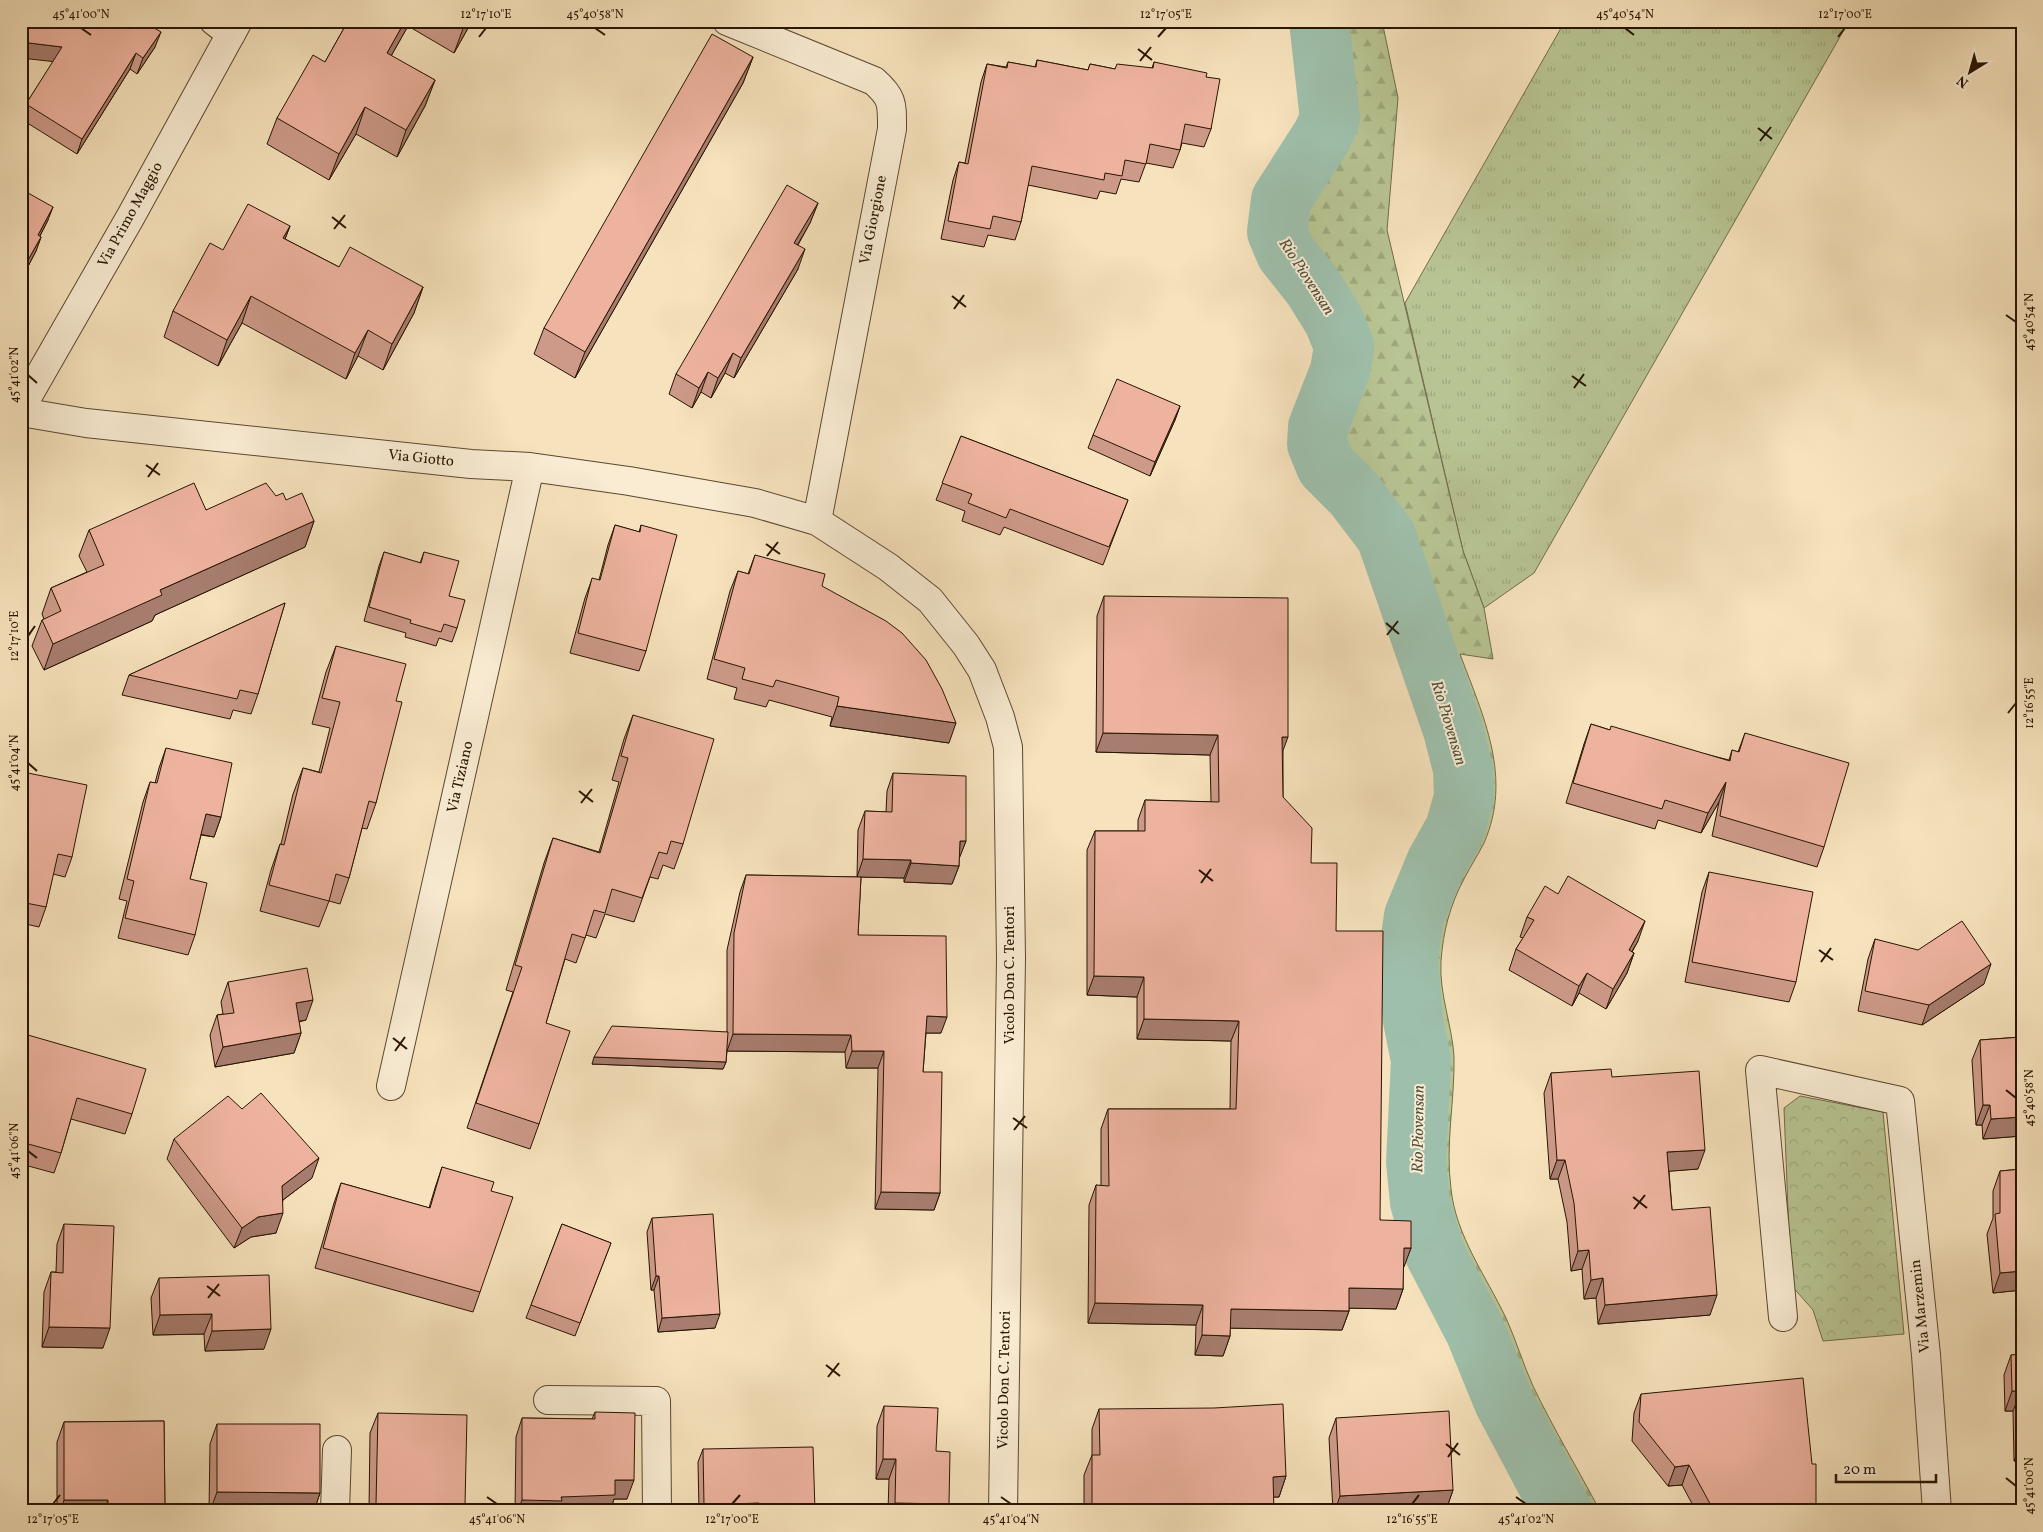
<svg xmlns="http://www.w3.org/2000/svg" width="2043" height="1532" viewBox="0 0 2043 1532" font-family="Vollkorn,serif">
<defs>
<pattern id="grass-tufts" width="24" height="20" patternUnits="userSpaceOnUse" patternTransform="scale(1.25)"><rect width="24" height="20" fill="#b8c493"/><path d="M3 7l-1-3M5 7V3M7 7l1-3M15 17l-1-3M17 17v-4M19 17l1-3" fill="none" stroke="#9ea87d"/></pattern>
<pattern id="forest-firs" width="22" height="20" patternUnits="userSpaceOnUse" patternTransform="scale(1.25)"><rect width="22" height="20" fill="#b8c493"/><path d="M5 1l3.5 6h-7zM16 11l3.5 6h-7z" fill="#9ea87d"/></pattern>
<pattern id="park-crowns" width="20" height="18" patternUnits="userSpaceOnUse" patternTransform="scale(1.25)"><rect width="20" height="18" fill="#b8c493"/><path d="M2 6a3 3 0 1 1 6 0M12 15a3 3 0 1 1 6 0" fill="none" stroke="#9ea87d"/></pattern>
</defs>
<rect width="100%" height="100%" fill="#f6e2bc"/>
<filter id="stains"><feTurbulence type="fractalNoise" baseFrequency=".004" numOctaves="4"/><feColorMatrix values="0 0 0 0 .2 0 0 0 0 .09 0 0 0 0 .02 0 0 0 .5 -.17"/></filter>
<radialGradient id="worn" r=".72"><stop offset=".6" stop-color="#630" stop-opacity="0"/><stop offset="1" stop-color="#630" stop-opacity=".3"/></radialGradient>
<!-- grass -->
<path fill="url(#grass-tufts)" stroke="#706c4a" d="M1565,21H1849L1534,573L1484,608L1463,551L1405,303Z"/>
<!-- forest -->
<path fill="url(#forest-firs)" stroke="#706c4a" d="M1296,21H1382L1398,98L1387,230L1463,551L1484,608L1493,659L1460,654C1483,716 1513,777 1484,843C1478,855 1470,867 1464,879C1450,905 1443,932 1441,961C1439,994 1452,1025 1454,1056C1455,1100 1445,1144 1451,1189C1456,1236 1486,1276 1506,1318C1516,1340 1523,1364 1533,1386C1553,1428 1578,1469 1600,1511H1537L1483,1410L1455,1342L1413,1261L1395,1201L1393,1150L1398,1059L1389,1017L1384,962L1391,908L1412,856L1431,823L1438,803L1441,770L1438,753C1421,707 1402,661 1387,615C1381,595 1379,571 1369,553C1351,517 1299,486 1292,447C1287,421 1305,391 1315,369C1317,363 1322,356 1321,351C1320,336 1306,320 1299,308C1287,288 1270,273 1259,253C1233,204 1280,152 1307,114Z"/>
<!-- park -->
<path fill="url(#park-crowns)" stroke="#706c4a" d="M1800,1096L1883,1112L1904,1334L1823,1341L1813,1310L1791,1285L1784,1108Z"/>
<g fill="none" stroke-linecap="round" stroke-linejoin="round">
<!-- river -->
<path stroke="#9ebfab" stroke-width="60" d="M1319,21L1330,119L1322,136L1281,200L1277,232L1286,253L1313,287L1334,321L1344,346L1340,371L1318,427L1317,444L1326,466L1354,494L1386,536L1453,730L1463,769L1464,797L1455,829L1436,863L1414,916L1408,958L1413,1020L1421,1060L1416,1162L1420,1202L1434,1252L1475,1331L1504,1402L1562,1511"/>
<defs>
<path id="minor" d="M214,21L231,34
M727,21L874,81C893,98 892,103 892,129L817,521
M21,412L86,423L471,464L530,467L629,481L755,503L817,521L888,567L930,600L966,645L982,670L1000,717L1008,747L1011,958L1003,1511
M391,1086L530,467
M1783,1317L1760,1070L1900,1101L1926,1355L1937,1511
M548,1400L656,1401L657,1511
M335,1511L337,1450"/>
<path id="tertiary" d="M21,408L131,216L238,21"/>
</defs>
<!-- minor casing -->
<use href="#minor" stroke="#5b482f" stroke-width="30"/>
<!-- tertiary casing -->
<use href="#tertiary" stroke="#5b482f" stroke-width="30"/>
<!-- minor -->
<use href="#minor" stroke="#f9ecd3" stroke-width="28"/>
<!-- tertiary -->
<use href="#tertiary" stroke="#f9ecd3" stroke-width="28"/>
</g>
<!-- wall -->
<path fill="#cd9a89" stroke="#271500" d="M159,21L155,28V47L137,74L130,69L77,154L21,119V117L26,104L53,62Z
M348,21H472L454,53L408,26L391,56L435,80L425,106L397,157L356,134L329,180L267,144L277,118L325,62Z
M753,57L743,83L575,378L534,354L544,328Z
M1037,60L1088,70L1090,64L1115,69L1152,68L1154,62L1206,77L1211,129L1204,147L1182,143L1180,150L1173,168L1146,163L1139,182L1121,179L1116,194L1100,191L1097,199L1028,185L1021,222L1015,240L988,235L984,247L941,239L953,180L959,162L965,163L981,82L987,64L1006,67L1008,62L1035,67Z
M21,189L48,220L40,236L41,237L36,251L24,274L21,273Z
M818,203L810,223L798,245V269L734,378L725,373L711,398L701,392L692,408L669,394L676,374Z
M290,226L285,239L339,267L423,287L414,313L383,370L358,356L346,379L242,323L218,366L164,337L173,311L223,250Z
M1180,406L1175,420L1150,476L1088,448L1093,435Z
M961,436L1128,500L1103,565L1004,527L1000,535L962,521L965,511L936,500Z
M276,496L286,500L314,521L305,547L155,615L152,621L44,670L32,646L42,620L44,619L42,614L51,588L87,572L79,556L89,530L206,510Z
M615,525L639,532L641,525L646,651L639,671L570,653L585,598L592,579L599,580L608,545Z
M384,552L420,563L424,552L449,596L457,628L452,642L439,638L436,646L405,637L406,633L364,621L379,566Z
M755,555L822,586L949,743L830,726L832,717L769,700L766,707L734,699L737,688L707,679L730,591L738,571L748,574Z
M1104,596L1283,751V797L1311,863L1336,931L1380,1220L1411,1248L1403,1267V1289L1396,1309L1349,1308V1311L1342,1330L1230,1328V1336L1223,1356L1195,1355L1196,1325L1088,1323L1089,1205L1096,1185L1101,1186V1129L1108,1109H1230L1231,1041L1137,1039V997L1087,995V850L1095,831H1138V820L1145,800L1211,802L1210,755L1096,752L1097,616Z
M285,603L258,694L251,714L233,710L230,719L122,695L129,675Z
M336,646L396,701L376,803L367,829L362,828L349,878L340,904L329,901L319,927L260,911L271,870L280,844H281L293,794L303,768L319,772L330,728L312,724L326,672Z
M633,715L683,844L674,869L663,865L658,879L650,877L634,922L605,914L596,938L586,935L576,963L565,959L546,1023L539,1124L530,1149L467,1128L513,992L506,990L544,863L553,838L599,852L619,782L612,780L624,739Z
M1591,724L1610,730L1729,760L1732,750L1738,752L1745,733L1824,847L1817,867L1712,836L1719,802L1701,833L1658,820L1655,829L1566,803L1584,744Z
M166,748L221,817L214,837L201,835L190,879L195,935L188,955L118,938L127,901L119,899L143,802L150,782L155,783L159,768Z
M23,772L72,857L65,877L53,874L46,907L39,927L21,923V776Z
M893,773L966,841L959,858V866L952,884L904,882V878L861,877L858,935L941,1033H926L923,1072L940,1193L934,1210L875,1209L878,1068H846L845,1052L727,1051L726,1062L723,1069L592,1064L727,1032V950L740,892L746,875L857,877L858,830L865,811L886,812L887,791Z
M1709,872L1796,982L1789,1002L1685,982L1702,892Z
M1527,917L1638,941L1632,952L1634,953L1627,973L1606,1009L1579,993L1572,1006L1509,970L1516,949L1523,938L1520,937Z
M1875,939L1984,984L1922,1025L1858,1011L1868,959Z
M228,982L306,1020L299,1022L301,1033L294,1053L215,1067L210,1035L217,1015L223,1014L221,1002Z
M2022,1031V1136L1983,1139L1982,1125H1976L1972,1060L1980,1040L2020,1037Z
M21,1033L132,1114L125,1134L71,1119L61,1153L54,1173L21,1164Z
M1551,1073L1612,1077L1698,1169L1669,1171L1672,1210L1710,1315L1598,1324L1596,1298L1584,1299L1582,1269L1571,1271L1567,1222L1558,1179H1550L1544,1093Z
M174,1139L312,1178L283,1200L276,1233L251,1237L234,1248L167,1159Z
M442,1167L491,1191L480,1292L473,1312L315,1268L334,1203L341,1183L429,1208L435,1188Z
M2022,1169V1290L1993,1293L1987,1234L1993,1218V1191L2000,1171Z
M652,1218L715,1328L658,1332L654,1290H651L647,1232Z
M64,1224L103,1348L42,1347L44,1292L51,1272H56L57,1244Z
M562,1224L611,1243L575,1336L526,1318Z
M159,1278L264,1349L205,1351L204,1334L153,1335L151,1298Z
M2022,1354V1461H2014L2013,1411H2005L2004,1375L2011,1355Z
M1641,1394L1816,1511H1696L1682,1485L1668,1486L1632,1441L1634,1413Z
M884,1406L936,1451L946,1511H888L889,1479H876L877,1426Z
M1099,1409L1286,1476L1279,1497H1273L1274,1511H1084V1475L1092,1455V1429Z
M595,1412L627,1499H614L610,1511H515L516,1437L522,1418L592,1419Z
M378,1413L463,1511H369L370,1433Z
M1336,1418L1453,1490L1447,1507L1511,1511H1443L1444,1510L1426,1511H1333L1329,1438Z
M164,1421L165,1511H57V1442L64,1422Z
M217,1424L320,1493L314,1511H209L210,1444Z
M703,1449L815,1511H699L698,1462Z"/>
<!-- shaded-wall -->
<path fill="#a77d6f" stroke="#271500" d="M154,21H159L146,41L151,26Z
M405,21H410L408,26L378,79L387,53Z
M467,21H472L454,53L464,26Z
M161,32L155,47L137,74L143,58Z
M21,42L62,47L57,62L21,58Z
M136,53L130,69L77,154L82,139Z
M753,57L743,83L575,378L585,352Z
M435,80L425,106L397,157L406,130Z
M365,107L356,134L329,180L339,154Z
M818,203L810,223L787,263L794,243Z
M53,207L48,220L33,249L38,235Z
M290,226L280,252L283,238Z
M41,237L36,251L24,274L28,260Z
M805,249L798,269L734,378L741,358Z
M423,287L414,313L383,370L392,344Z
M251,296L242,323L218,366L227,340Z
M368,330L358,356L346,379L355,353Z
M733,353L725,373L711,398L718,378Z
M708,372L701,392L692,408L699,388Z
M1180,406L1175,420L1150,476L1155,462Z
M314,521L305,547L155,615L152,621L44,670L53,644L160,590Z
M837,706L956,723L949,743L830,726Z
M1103,733L1218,735L1210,755L1096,752Z
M1282,737H1288L1281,756Z
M1726,782L1719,802L1701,833L1708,813Z
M206,814L221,817L214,837L199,834Z
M960,841H966L959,859Z
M863,859L911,860L904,878L857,877Z
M911,863L959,866L952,884L904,882Z
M1645,921L1638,941L1621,970L1629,950Z
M1634,953L1627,973L1606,1009L1613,989Z
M1991,964L1984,984L1922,1025L1929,1005Z
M1587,973L1579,993L1572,1006L1579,986Z
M1094,976L1144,977L1137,997L1087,995Z
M313,1000L306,1020L289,1023L296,1003Z
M927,1016L947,1017L941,1033H921Z
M1144,1019L1239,1021L1231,1041L1137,1039Z
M301,1033L294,1053L215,1067L223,1047Z
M733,1034L851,1035L845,1052L727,1051Z
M852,1051H884L878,1068H846Z
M594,1057L726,1062L723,1069L592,1064Z
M1983,1105H1990L1982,1125H1976Z
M2022,1117V1136L1983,1139L1991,1119Z
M1705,1150L1698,1169L1660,1172L1667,1152Z
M319,1158L312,1178L275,1206L282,1186Z
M1557,1160H1565L1558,1179H1550Z
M881,1192L940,1193L934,1210L875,1209Z
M283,1213L276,1233L251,1237L234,1248L242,1228L258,1217Z
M1404,1248H1411L1404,1267H1396Z
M1589,1250L1582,1269L1571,1271L1578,1251Z
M2022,1271V1290L1993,1293L2000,1273Z
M656,1276H659L654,1290H651Z
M1603,1278L1596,1298L1584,1299L1591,1280Z
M1349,1288L1403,1289L1396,1309L1342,1308Z
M1717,1295L1710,1315L1598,1324L1605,1305Z
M1095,1303L1203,1305L1196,1325L1088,1323Z
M1231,1309L1349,1311L1342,1330L1223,1328Z
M212,1314L204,1334L153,1335L160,1315Z
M720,1314L715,1328L658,1332L662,1318Z
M49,1327L110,1328L103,1348L42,1347Z
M271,1329L264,1349L205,1351L212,1331Z
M1202,1335L1230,1336L1223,1356L1195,1355Z
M2012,1391H2021L2013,1411H2005Z
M2022,1441V1461H2014Z
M883,1459H896L889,1479H876Z
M1689,1465L1682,1485L1668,1486L1675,1467Z
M1286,1476L1279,1497H1265L1273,1477Z
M615,1480H634L627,1499H614L610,1511H518L522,1500L561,1497Z
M1453,1490L1446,1510L1445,1507L1444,1510L1426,1511H1335L1340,1496Z
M217,1492L320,1493L314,1511H210Z
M64,1500H108L104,1511H61Z
M759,1503L757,1511H702L704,1505Z
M895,1503L949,1504L946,1511H892Z
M376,1504L465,1505L463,1511H373Z"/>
<!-- building -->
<path fill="#eeb39f" stroke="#271500" d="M21,21H154L151,26L161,32L143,58L136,53L82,139L26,104L62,47L21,42Z
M348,21H405L387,53L435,80L406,130L365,107L339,154L277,118L313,55L325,62Z
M455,21H467L464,26Z
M712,34L753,57L585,352L544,328Z
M1037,60L1088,70L1090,64L1115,69L1117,64L1153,68L1154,62L1207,73L1206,77L1220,79L1211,129L1185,124L1180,150L1150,144L1146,164L1125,160L1122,176L1105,173L1104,180L1032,166L1021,222L993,216L990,229L948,221L959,162L968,164L987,64L1007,68L1008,62L1036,67Z
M787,185L818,203L794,243L805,249L741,358L733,353L718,378L708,372L699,388L676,374Z
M21,189L53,207L38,235L41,237L28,260L21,256Z
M248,204L290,226L283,238L339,267L350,247L423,287L392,344L368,330L355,353L251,296L227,340L173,311L210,243L223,250Z
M1117,379L1180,406L1155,462L1093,435Z
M961,436L1128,500L1109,547L1010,509L1006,518L968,503L972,494L942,483Z
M194,483L206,510L266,483L276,496L283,493L286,500L302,493L314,521L160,590L162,595L53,644L42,620L61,611L51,588L104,565L89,530Z
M615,525L640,532L641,525L677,535L646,651L578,633L592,578L600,580Z
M384,552L421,563L424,552L459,561L449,596L465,600L457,628L444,624L441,632L410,623L411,620L369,607Z
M755,555L825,574L822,586L886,621L902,633L926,660L942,689L956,723L837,706L839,697L776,680L773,687L742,679L745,668L714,659L738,571L749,574Z
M1104,596L1288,598V737H1282L1283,797L1312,828L1311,863H1337L1336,931H1383L1380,1220L1411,1221V1248H1404L1403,1289L1349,1288V1311L1231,1309L1230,1336L1202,1335L1203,1305L1095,1303L1096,1185L1109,1186L1108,1109H1236L1239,1021L1144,1019V977L1094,976L1095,831H1145V800L1219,802L1218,735L1103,733Z
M285,603L258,694L240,690L237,699L129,675Z
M336,646L406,664L396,701L402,702L376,803L369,801L349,878L336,874L329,901L269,885L280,844L284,845L303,768L321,773L340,702L322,698Z
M633,715L714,739L683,844L671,841L667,854L659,852L642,898L612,889L605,913L594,910L585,938L572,934L546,1023L570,1031L539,1124L476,1103L522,967L515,965L553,838L600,853L628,758L621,756Z
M1591,724L1610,730L1611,726L1730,761L1732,750L1739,752L1745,733L1849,763L1824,847L1720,816L1726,782L1708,813L1665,800L1662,809L1573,783Z
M166,748L232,763L221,817L206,814L190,879L207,883L195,935L125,918L134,881L127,879L150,782L157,783Z
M23,772L87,785L72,857L58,854L46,907L21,902V778Z
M893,773L966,776V841H960L959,866L911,863V860L863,859L865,811L892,812Z
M1709,872L1813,892L1796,982L1692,962Z
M746,875L861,877L858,935L946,936L947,1017L927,1016L923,1072H942L940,1193L881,1192L884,1051H852L851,1035L733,1034L734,933Z
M1568,876L1645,921L1629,950L1634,953L1613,989L1587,973L1579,986L1516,949L1534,920L1527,917L1545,886L1558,894Z
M1962,921L1991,964L1929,1005L1865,991L1875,939L1918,950Z
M307,968L313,1000L296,1003L301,1033L223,1047L217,1015L234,1013L228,982Z
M612,1026L728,1032L726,1062L594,1057Z
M21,1033L146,1069L132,1114L77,1098L61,1153L21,1142Z
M2022,1037V1117L1991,1119L1990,1105H1983L1980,1040Z
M1611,1069L1612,1077L1699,1071L1705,1150L1667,1152L1672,1210L1710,1207L1717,1295L1605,1305L1603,1278L1591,1280L1589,1250L1578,1251L1574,1203L1565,1160H1557L1551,1073Z
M261,1093L319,1158L282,1186L283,1213L258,1217L242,1228L174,1139L228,1096L242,1109Z
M442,1167L494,1182L491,1191L513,1197L480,1292L323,1248L341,1183L430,1208Z
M2022,1169V1271L2000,1273L1995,1214L2000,1213V1171Z
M713,1214L720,1314L662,1318L659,1276H656L652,1218Z
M64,1224L114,1226L110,1328L49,1327L51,1272L63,1273Z
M562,1224L611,1243L580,1323L531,1305Z
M269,1275L271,1329L212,1331V1314L160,1315L159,1278Z
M2022,1354V1440L2021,1391H2012L2011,1355Z
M1803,1378L1812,1464H1816V1511H1714L1689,1465L1675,1467L1639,1422L1641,1394Z
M1283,1404L1286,1476L1273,1477L1274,1511H1092V1455H1100L1099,1409L1214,1408Z
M884,1406L938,1408L936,1451L950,1452L949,1504L895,1503L896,1459H883Z
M1449,1411L1453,1490L1340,1496L1336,1418Z
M595,1412L635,1413L634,1480H615V1495L561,1497L562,1501L522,1500V1418L595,1419Z
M378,1413L467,1415L465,1505L376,1504Z
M164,1421L165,1510L108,1511V1500H64V1422Z
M217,1424H320V1493L217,1492Z
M813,1447L815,1511H760L759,1503L704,1505L703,1449Z
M1445,1507L1511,1508V1511H1445Z"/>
<!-- ticks -->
<path fill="none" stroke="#271500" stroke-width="2" d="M81,28L91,35M595,28L605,35M1625,28L1634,35M479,37L486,28M1158,37L1166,28M1838,37L1845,28M1138,49L1152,60M1140,61L1151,47M1758,128L1772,139M1760,141L1771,127M332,217L346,228M334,229L345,215M952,296L966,307M954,309L964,295M2006,315L2016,322M28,375L37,383M1572,376L1586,386M1574,388L1584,374M146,465L160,475M148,477L158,463M766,544L780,554M767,556L778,542M1386,623L1399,634M1387,635L1398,621M28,636L35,626M2008,713L2016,703M28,763L37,771M579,791L593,802M581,803L592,789M1199,870L1213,881M1201,883L1211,869M1819,950L1833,960M1821,962L1831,948M393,1038L407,1049M395,1051L405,1037M2006,1090L2016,1098M1013,1118L1027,1128M1014,1130L1025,1116M28,1151L37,1158M1633,1197L1647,1208M1634,1209L1645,1195M207,1286L220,1296M208,1298L219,1284M826,1365L840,1376M828,1377L839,1363M1446,1444L1460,1455M1448,1457L1458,1443M2006,1478L2016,1486M487,1497L497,1504M1001,1497L1011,1504M1516,1497L1526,1504M53,1504L60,1495M732,1504L740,1495M1412,1504L1419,1495"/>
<g text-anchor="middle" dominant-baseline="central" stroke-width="4" stroke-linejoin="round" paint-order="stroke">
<!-- street labels -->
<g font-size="15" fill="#271500" stroke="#f9ecd3">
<text transform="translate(131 215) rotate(-61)">Via Primo Maggio</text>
<text transform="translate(874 220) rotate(-79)">Via Giorgione</text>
<text transform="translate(421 459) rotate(6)">Via Giotto</text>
<text transform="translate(461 777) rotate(-77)">Via Tiziano</text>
<text transform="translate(1010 975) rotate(-90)">Vicolo Don C. Tentori</text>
<text transform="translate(1921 1306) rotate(-96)">Via Marzemin</text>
<text transform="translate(1005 1380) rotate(-89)">Vicolo Don C. Tentori</text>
</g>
<!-- water labels -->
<g font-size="16" font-style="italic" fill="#51503c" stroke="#f9ecd3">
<text transform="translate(1306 277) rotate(57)">Rio Piovensan</text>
<text transform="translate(1448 723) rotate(73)">Rio Piovensan</text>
<text transform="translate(1419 1129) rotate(-89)">Rio Piovensan</text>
</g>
</g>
<!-- margin -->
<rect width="2043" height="1532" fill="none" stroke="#f6e2bc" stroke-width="55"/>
<!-- north arrow -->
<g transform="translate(1970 72) rotate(217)" stroke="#f9ecd3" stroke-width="4" paint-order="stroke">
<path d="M0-4L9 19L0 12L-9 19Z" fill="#271500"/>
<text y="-8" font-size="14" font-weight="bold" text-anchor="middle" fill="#271500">N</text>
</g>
<!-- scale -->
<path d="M1836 1474v8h100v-8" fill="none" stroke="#271500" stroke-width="2.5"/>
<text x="1843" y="1474" font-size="15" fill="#271500" stroke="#f9ecd3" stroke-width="4" paint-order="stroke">20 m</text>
<rect x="28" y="28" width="1988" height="1476" fill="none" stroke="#271500" stroke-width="2"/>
<g font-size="12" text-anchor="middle" fill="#271500">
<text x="81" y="18">45°41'00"N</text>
<text x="486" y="18">12°17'10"E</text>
<text x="595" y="18">45°40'58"N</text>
<text x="1166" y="18">12°17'05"E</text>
<text x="1625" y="18">45°40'54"N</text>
<text x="1845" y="18">12°17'00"E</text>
<text transform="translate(2029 322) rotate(-90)" y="4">45°40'54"N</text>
<text transform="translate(14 375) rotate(-90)" y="4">45°41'02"N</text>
<text transform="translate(14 636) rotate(-90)" y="4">12°17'10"E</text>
<text transform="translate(2029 703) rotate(-90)" y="4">12°16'55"E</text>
<text transform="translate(14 763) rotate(-90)" y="4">45°41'04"N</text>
<text transform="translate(2029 1098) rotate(-90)" y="4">45°40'58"N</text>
<text transform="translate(14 1151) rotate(-90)" y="4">45°41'06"N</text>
<text transform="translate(2029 1486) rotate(-90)" y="4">45°41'00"N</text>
<text x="53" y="1523">12°17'05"E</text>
<text x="497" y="1523">45°41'06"N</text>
<text x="732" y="1523">12°17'00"E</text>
<text x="1011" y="1523">45°41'04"N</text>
<text x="1412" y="1523">12°16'55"E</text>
<text x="1526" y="1523">45°41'02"N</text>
</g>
<rect width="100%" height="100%" filter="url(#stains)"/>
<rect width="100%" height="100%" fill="url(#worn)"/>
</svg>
